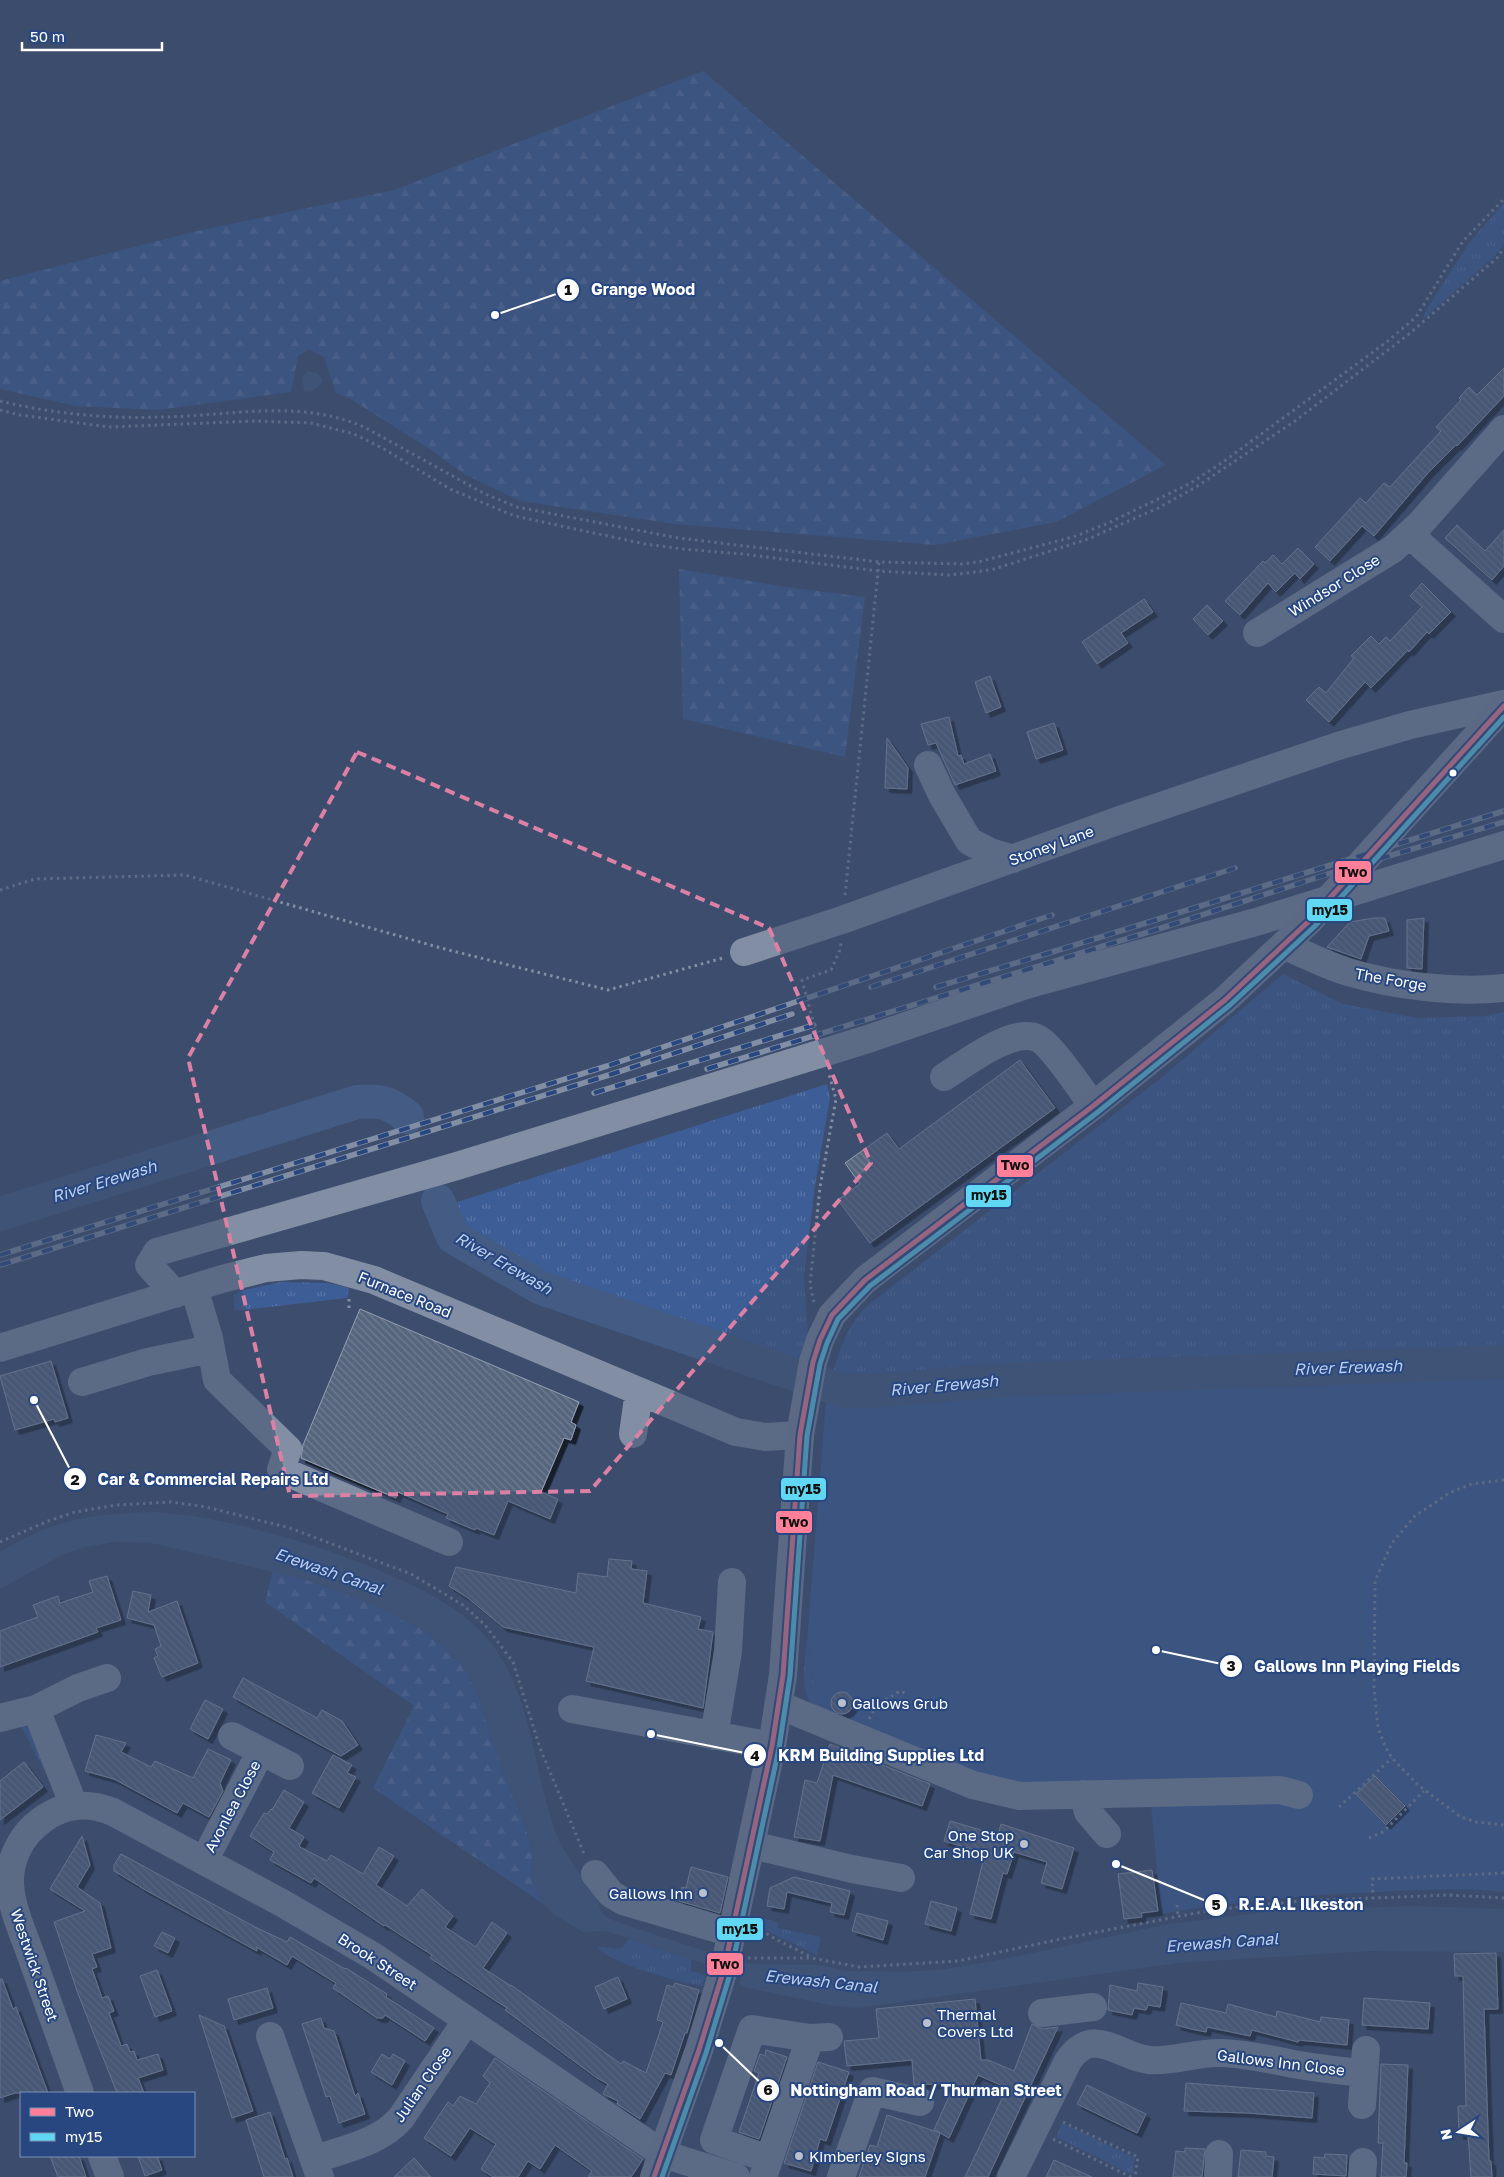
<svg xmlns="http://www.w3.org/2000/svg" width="1504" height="2177" viewBox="0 0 1504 2177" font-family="'Golos Text',sans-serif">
<defs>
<pattern id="grass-tufts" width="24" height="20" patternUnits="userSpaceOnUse" patternTransform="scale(1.25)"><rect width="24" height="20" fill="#3d5d97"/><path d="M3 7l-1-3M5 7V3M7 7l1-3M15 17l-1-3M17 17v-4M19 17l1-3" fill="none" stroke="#5a75a7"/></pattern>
<pattern id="forest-firs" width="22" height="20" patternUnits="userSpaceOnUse" patternTransform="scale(1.25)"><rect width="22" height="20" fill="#3d5d97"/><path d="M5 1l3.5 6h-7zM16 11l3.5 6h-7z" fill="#5a75a7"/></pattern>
<pattern id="building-back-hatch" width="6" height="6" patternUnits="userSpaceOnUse" patternTransform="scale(1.25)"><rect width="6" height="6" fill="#57657e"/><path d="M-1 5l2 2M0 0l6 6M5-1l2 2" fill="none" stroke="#707c91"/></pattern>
<filter id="shadow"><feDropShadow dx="4.5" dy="4.5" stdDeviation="0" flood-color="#0009"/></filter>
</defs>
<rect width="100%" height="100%" fill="#3c4d6d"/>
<!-- grass -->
<path fill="url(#grass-tufts)" d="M1504,203V244L1494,257L1423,319L1425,312L1469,243Z
M1283,974L1343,1004L1418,1018L1484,1016L1504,1012V1352L1231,1360L994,1370L875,1379L846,1378L833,1372C841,1347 848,1324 868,1305L1161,1078Z
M827,1084L830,1098L815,1186L804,1275L808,1337L803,1360L779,1351L635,1309L469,1241L459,1228L451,1204Z
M281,1282L328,1283L349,1288L347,1298L234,1311V1295L240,1291Z
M807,1641L815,1690L822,1709C819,1707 813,1705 811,1703C800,1691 805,1656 807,1641Z
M20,1724L29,1728L52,1770L46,1774Z
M755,1915L778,1923V1928L821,1937L817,1955L772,1934L755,1921Z
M629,1939L691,1959V1971L706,1975L702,1986C672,1980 619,1967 596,1947C605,1945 613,1950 622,1948Z
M1062,2123L1135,2158L1133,2175L1056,2137Z"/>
<!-- forest -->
<path fill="url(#forest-firs)" d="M703,71L1166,465L1056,522L935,545L675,524L520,501L464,474L431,450L349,398L336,393L324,357L309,349L298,356L291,392L157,410L76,406L0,389V281L197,231L394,190Z
M679,569L786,587L865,597L845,757L683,719Z
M273,1571L307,1580L371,1604L427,1632L461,1664L479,1697L487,1724L509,1787L521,1814L533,1851L531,1868L533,1881L542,1903L373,1788L414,1706L265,1602Z"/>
<!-- park -->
<path fill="#3d5d97" d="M1504,1371V1892C1461,1887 1421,1890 1378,1892C1305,1895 1233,1901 1161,1914L1149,1783H998L822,1709L815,1690L807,1641L826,1401L865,1406L996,1392Z"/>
<!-- water -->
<path fill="#445b84" d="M308,371L317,373L322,379L321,385L311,392L304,391L302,377Z
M156,1512C172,1514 188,1515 204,1518C277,1530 439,1580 486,1637C533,1692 532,1768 556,1834C564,1854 580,1873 592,1891C605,1910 594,1913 620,1923L734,1961L753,1964L821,1965L846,1971L906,1972L946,1969L999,1960L1169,1924L1275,1911L1411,1906L1504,1909V1952L1368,1951L1178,1963L857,2008L834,2006L744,1987L709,1965L606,1931L583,1932L555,1915L542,1903L533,1881L531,1868L533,1850L521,1814L509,1787L487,1724L479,1697L461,1664L427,1632L371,1604L307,1580L152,1543L114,1542L82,1548L62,1555L0,1589V1552C56,1518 92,1514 156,1512Z"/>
<!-- pier -->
<path fill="#3c4d6d" d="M709,1950L745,1960L739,1986L705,1966Z"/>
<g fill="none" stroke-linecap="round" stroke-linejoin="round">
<!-- river -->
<path stroke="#445b84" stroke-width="34" d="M438,1201L453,1237L541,1288L844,1391H872L1004,1380L1504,1362
M0,1214L357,1102C378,1100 391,1102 407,1117"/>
</g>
<!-- building -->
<path fill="url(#building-back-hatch)" stroke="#959fb2" filter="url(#shadow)" d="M1504,368V396L1457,446L1456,445L1427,474L1374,536L1362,526L1330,561L1315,547L1360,498L1366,503L1384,483L1390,487L1441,431L1436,427L1461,400L1459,398L1469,387L1477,395Z
M1457,525L1485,551L1504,530V566L1492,580L1445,538Z
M1298,548L1314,564L1300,579L1295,573L1276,592L1268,583L1240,615L1225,601L1263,561L1265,563L1273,555L1282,564Z
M1422,583L1451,612L1429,634L1427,632L1409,652L1408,650L1371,688L1365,682L1329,722L1306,700L1319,687L1326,693L1354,658L1351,656L1371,636L1379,644L1386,637L1390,641L1422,607L1410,596Z
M1144,599L1153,612L1121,633L1128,643L1097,664L1082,642Z
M1207,605L1223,621L1208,635L1193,619Z
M990,676L1001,707L986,713L975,682Z
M949,717L958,756L961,755L964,764L990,754L996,771L955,785L936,743L928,745L921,724Z
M1054,723L1063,750L1036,759L1027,732Z
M887,738L908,768L907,789L885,788Z
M1374,918H1385L1389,931L1369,936L1361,959L1327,947L1350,922Z
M1424,918L1422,969L1407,968V920Z
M1020,1060L1055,1108L870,1243L838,1200L860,1184L845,1163L887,1133L899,1149Z
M360,1309L579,1402L571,1422L576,1425L571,1440L564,1438L541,1492L558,1499L550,1519L508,1501L494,1535L476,1528L475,1530L446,1518L448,1514L398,1492L396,1498L301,1458L303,1445Z
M51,1361L68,1418L55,1422L54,1419L15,1430L0,1376Z
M609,1559L632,1561L631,1569L647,1571L643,1603L701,1617L698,1629L713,1632L703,1708L586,1681L594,1647L503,1627L468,1598L449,1586L456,1567L576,1593L578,1573L607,1577Z
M107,1576L121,1620L96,1628L98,1632L0,1667V1631L38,1617L33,1605L58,1596L60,1603L93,1592L89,1581Z
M133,1591L151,1595L148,1612L177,1601L198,1663L162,1677L154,1658L158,1656L155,1649L161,1646L154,1625L127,1618Z
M243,1678L317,1718L322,1710L342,1721L358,1745L341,1756L233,1697Z
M831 1703a11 11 0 1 1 22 0a11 11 0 1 1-22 0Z
M205,1700L223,1709L208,1739L190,1729Z
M96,1735L126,1743L121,1752L151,1767L155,1761L193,1778L208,1749L231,1760L220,1783L223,1791L209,1817L183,1803L177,1813L114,1779L85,1771Z
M830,1744L930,1784L922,1806L833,1775L820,1841L794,1837L805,1780L817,1783Z
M333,1755L352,1765L347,1773L356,1777L339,1808L312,1793Z
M24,1762L43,1787L0,1820V1781Z
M1375,1776L1405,1806L1386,1825L1356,1794Z
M284,1790L304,1802L289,1828L304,1837L299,1846L300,1847L327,1861L331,1855L363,1874L379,1847L394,1856L376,1885L407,1906L422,1889L453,1916L445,1927L476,1947L492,1922L507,1933L483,1968L511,1986V1985L621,2064L623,2061L646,2073L663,2022L657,2020L667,1985L673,1987L675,1983L699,1990L687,2033H685L671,2075L665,2073L640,2119L617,2104L618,2101L603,2094L608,2084L597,2078L505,2010L507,2008L430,1958L432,1955L385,1925L384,1926L314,1878L311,1883L270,1860L274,1852L250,1836L264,1813L267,1814L271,1809L272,1810Z
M950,1821L998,1835L1001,1824L1074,1848L1062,1889L1041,1883L1047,1862L1014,1852L1007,1874L1003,1873L991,1919L970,1914L985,1853L944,1841Z
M82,1836L90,1865L77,1887L100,1903L111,1948L92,1954L97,1967L92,1969L102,1998L108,1996L114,2011L109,2013L121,2046L127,2044L130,2052L134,2051L137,2060L158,2054L163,2070L138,2078L144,2093H117L77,1991L54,1922L85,1911L50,1889Z
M121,1854L255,1927L287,1942L290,1937L345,1969L346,1968L379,1989L387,1994L386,1997L434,2028L425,2041L385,2015L383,2018H377L333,1988L336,1983L292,1956L287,1965L256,1947L257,1951L140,1887H141L114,1871V1865Z
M691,1867L728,1877L720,1913L679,1901L682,1887L686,1888Z
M1152,1870L1158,1911L1141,1913L1142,1917L1124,1919L1118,1874Z
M794,1877L850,1891L844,1915L830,1912L832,1903L787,1892L784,1909L767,1906L770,1888Z
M931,1901L957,1908L951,1931L925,1924Z
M857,1913L888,1921L883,1940L852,1931Z
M162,1932L175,1938L168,1953L154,1946Z
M1496,1953L1498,2009H1484L1489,2161H1491L1492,2177H1471L1468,2134L1459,2135L1458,2106H1466L1463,1976H1455L1454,1954Z
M157,1970L172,2011L155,2017L140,1976Z
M618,1977L627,1999L604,2009L595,1987Z
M0,1979H2L13,2009L16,2007L48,2093H15L0,2098Z
M1138,1983L1163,1987L1160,2007L1148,2005L1146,2010L1134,2008L1132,2015L1108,2010L1110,1985L1137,1991Z
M267,1988L273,2008L234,2020L228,1999Z
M1364,1998L1430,2003L1428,2029L1362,2025Z
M975,1999L981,2060H988L1014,2071L1032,2024L1043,2029L1058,2027L988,2177H965L1007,2088L978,2075L949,2138L940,2133L925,2177H859L870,2145L877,2147L887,2115L940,2133L934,2130L955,2083L914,2085L912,2060L847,2066L844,2041L879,2038L876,2009Z
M1181,2003L1226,2013L1228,2004L1276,2017L1277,2011L1320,2022L1321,2017L1349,2020L1347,2045L1299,2040L1298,2042L1252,2030L1250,2036L1207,2027L1206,2032L1191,2029L1176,2025Z
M199,2015L224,2026L253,2111L232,2118Z
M321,2018L324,2028L334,2031L355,2096L358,2093L365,2114L339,2123L330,2096L326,2097L302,2024Z
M766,2050L787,2057L759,2139L739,2132L759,2073L754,2071L760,2054L765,2056Z
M382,2054L390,2059L393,2054L405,2061L392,2085L371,2072Z
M495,2058L643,2159L631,2177H588L592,2171L555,2145L540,2169L528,2161L518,2177H493L481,2169L496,2144L470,2128L451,2156L424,2138L448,2102L453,2106L460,2096L476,2104L490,2083L483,2076Z
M818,2062L849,2072L826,2141L820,2139L811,2171L784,2163Z
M1381,2064L1408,2065L1404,2163H1407L1406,2177H1381L1383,2143H1378Z
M1186,2083L1314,2093L1312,2118L1248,2113L1184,2111Z
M1087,2085L1146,2114L1137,2133L1077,2104Z
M270,2112L285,2159L287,2158L293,2177H264L246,2120Z
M1185,2148L1205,2149L1202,2177H1173L1176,2151L1185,2152Z
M1241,2150L1266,2152V2156L1274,2157L1272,2177H1238Z
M1325,2154L1347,2155L1346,2176L1313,2174L1314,2157L1324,2158Z
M50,2156H79L86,2177H58Z
M138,2156H157L162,2170L145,2176Z
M414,2158L431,2177H394Z
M1054,2160L1092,2177H1046Z"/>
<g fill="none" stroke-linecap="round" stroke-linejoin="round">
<!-- path -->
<path stroke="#828ea3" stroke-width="3" stroke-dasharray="2.5 4" stroke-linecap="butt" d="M0,401C53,414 108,419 163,417C233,416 300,398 366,428L485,494L517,507L678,538L879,562L962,564L978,562L1073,537L1106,524L1189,484L1223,462L1388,341L1416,317L1463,241L1504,199
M0,410L20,415L109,427L255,421L311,423L354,434L384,449L450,489L515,516L645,544L683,549L742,554L878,571L949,575L976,572L994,569L1088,539L1158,508L1196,487L1295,421L1409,334L1497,258L1504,248
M0,890L35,879L185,875L441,948L608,990L723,958
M845,895L879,562
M816,1032L802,980L831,970L840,950L841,943
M814,1302L810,1285L820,1187L836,1099L829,1074
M349,1308V1296
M1504,1480L1472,1484L1451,1492L1415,1516L1392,1543L1375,1581L1374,1688L1378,1728L1385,1746L1392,1758L1418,1785L1461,1817L1476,1822L1504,1825
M0,1542L48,1521L75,1512L117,1505L171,1502L206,1507L290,1528L411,1574L463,1605L485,1625L513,1662L540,1748L585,1856
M869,1719L877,1705L900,1691L905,1693
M1339,1807L1392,1758
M1369,1838L1383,1832L1424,1791
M1373,1899L1372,1879L1504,1873
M1177,1905L1178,1917
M756,1926L770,1936L811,1957
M748,1958H811L859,1967L958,1961L1056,1940L1212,1910L1260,1905L1300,1901L1448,1895L1504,1898
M1063,2122L1138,2157L1135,2177
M1053,2139L1131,2177"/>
<!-- minor -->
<path stroke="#828ea3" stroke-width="28" d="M1410,535L1504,619
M1257,633L1393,549L1420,524L1504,429
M928,765L942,795L969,841L990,852L1013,859
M1284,945C1305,955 1326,965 1348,972C1394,986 1456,993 1504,988
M744,952L842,920L1120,820L1338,746L1410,725L1504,704
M944,1077C965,1064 1012,1027 1037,1038C1050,1043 1083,1092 1093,1106
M194,1288L209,1338L217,1380L288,1449L281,1470L449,1542
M175,1294L149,1265L157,1252L457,1166L868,1039L1026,985L1256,922L1504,845
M0,1348L222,1279L266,1268L301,1265L324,1266L374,1280L736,1432L765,1437L800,1435
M82,1382L148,1362L210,1349
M633,1434L639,1391
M779,1705L973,1785L1020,1796L1280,1790L1299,1795
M36,1709L74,1806
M572,1709L772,1746
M0,1718L36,1709L78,1688L107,1678
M232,1736L290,1766
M714,1736L728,1651L732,1582
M1083,1794L1088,1812L1107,1834
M752,1845L852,1869L901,1878
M204,1861L261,1751
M595,1874L611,1894L623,1901L732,1933
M1042,2013L1093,2007
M270,2036L320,2177
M80,2093C64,2049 49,2005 33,1961C25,1937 12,1911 10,1885C9,1859 21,1835 42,1820C65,1803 88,1802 113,1812L282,1903L373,1956L663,2154L736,2177
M1362,2105L1366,2050
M102,2156L110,2177
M769,2159L714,2140L752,2029L810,2038L829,2037
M314,2160C343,2149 380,2143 401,2118L467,2020
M763,2177L810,2038
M841,2177L872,2091L920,2102
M1011,2177L1068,2061C1093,2024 1119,2057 1149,2060C1173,2062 1197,2052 1221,2053C1246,2054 1269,2059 1293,2064C1317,2068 1340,2071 1364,2073
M1218,2177L1219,2154
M1362,2177L1363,2162"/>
<!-- major -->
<path stroke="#808da1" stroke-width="28" d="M654,2177L699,2050L724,1969L772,1746L783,1675L800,1435L813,1362L820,1340L832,1315L865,1280L1093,1106L1225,1000L1309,921L1504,706"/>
<defs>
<path id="rail" d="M871,987L1235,868
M936,987C1126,931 1315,869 1504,811
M707,1069L1171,925L1328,874L1504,822
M594,1093L814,1025
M0,1255L607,1066L1052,915
M0,1265L609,1075L792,1014"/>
</defs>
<!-- rail casing -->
<use href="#rail" stroke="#828ea3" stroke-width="5.5"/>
<!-- rail -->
<use href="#rail" stroke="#284781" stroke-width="4" stroke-dasharray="11" stroke-linecap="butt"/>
<defs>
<path id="bus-1" d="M654,2177L699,2050L724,1969L772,1746L783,1675L800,1435L813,1362L820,1340L832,1315L865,1280L1093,1106L1225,1000L1309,921L1504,706"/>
<path id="bus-2" d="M662,2177L706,2053L731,1971L779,1748L790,1676L807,1436L820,1364L827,1343L838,1319L870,1286L1098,1112L1230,1005L1315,926L1504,717"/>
</defs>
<!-- bus-1 casing -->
<use href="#bus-1" stroke="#284781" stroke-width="9"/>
<!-- bus-2 casing -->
<use href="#bus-2" stroke="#284781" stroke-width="9"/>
<!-- bus-1 -->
<use href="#bus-1" stroke="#ff8098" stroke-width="5"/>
<!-- bus-2 -->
<use href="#bus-2" stroke="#60d8f3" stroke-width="5"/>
</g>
<!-- marked area -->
<path d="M0 0H1504V2177H0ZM357,752L769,928L871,1163L590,1491L290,1496L188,1058Z" fill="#3c4d6d" fill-opacity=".55" fill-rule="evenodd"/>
<path fill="none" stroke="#dd80a5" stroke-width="4" stroke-dasharray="10 6" stroke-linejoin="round" d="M357,752L769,928L871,1163L590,1491L290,1496L188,1058Z"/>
<!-- markers -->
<circle fill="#fff" stroke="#284781" stroke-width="2" cx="1453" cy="773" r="4.5"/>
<g fill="#bbc1cc" stroke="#284781" stroke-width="2">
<circle cx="842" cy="1703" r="5"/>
<circle cx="1024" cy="1844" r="5"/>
<circle cx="703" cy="1893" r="5"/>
<circle cx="927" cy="2023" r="5"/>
<circle cx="799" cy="2156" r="5"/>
</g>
<g text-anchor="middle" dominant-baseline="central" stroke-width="4" stroke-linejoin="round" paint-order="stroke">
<!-- street labels -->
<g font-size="15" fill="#fff" stroke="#284781">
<text transform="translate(1334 585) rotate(-32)">Windsor Close</text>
<text transform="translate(1051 845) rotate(-20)">Stoney Lane</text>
<text transform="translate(1391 979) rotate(10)">The Forge</text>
<text transform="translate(405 1294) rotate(22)">Furnace Road</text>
<text transform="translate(232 1806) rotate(-62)">Avonlea Close</text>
<text transform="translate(378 1961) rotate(33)">Brook Street</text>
<text transform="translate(35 1965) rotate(71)">Westwick Street</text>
<text transform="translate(1281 2062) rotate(7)">Gallows Inn Close</text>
<text transform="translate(422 2084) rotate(-55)">Julian Close</text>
</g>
<!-- poi labels -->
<g font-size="15" fill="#fff" stroke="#284781" text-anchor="start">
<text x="852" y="1703">Gallows Grub</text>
<text x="1014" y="1835" text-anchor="end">One Stop<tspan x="1014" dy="17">Car Shop UK</tspan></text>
<text x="693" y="1893" text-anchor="end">Gallows Inn</text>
<text x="937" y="2014">Thermal<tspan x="937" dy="17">Covers Ltd</tspan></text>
<text x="809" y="2156">Kimberley Signs</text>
</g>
<!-- water labels -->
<g font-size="16" font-style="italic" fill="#bbceee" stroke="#284781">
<text transform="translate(104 1181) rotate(-17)">River Erewash</text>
<text transform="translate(504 1263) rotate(30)">River Erewash</text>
<text transform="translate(1348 1367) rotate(-2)">River Erewash</text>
<text transform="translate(944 1385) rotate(-5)">River Erewash</text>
<text transform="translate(329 1571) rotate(19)">Erewash Canal</text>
<text transform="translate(1222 1942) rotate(-4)">Erewash Canal</text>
<text transform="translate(821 1981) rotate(6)">Erewash Canal</text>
</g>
</g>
<!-- callouts -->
<path fill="none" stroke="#fff" stroke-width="2" d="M495 315L568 290M34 1400L75 1479M1156 1650L1231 1666M651 1734L755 1755M1116 1864L1216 1905M719 2043L768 2090"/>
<g fill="#fff" stroke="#284781" stroke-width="2">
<circle cx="495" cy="315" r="5"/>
<circle cx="34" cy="1400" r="5"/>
<circle cx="1156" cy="1650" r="5"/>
<circle cx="651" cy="1734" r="5"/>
<circle cx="1116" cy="1864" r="5"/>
<circle cx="719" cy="2043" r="5"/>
<circle cx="568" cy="290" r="12"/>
<circle cx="75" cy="1479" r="12"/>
<circle cx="1231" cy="1666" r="12"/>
<circle cx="755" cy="1755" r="12"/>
<circle cx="1216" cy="1905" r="12"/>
<circle cx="768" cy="2090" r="12"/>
</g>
<g font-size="15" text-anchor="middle" font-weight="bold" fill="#111">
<text x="568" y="295">1</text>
<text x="75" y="1485">2</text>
<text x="1231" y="1671">3</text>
<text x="755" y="1761">4</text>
<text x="1216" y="1910">5</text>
<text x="768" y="2095">6</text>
</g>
<g font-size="16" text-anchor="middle" font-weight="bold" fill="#fff" stroke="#284781" stroke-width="4" stroke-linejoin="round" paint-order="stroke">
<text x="643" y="295">Grange Wood</text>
<text x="213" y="1485">Car &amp; Commercial Repairs Ltd</text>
<text x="1357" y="1672">Gallows Inn Playing Fields</text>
<text x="881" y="1761">KRM Building Supplies Ltd</text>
<text x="1301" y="1910">R.E.A.L Ilkeston</text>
<text x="926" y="2096">Nottingham Road / Thurman Street</text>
</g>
<g stroke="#284781" stroke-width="2">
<rect x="1334" y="860" width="38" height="24" rx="5" fill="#ff8098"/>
<rect x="1306" y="898" width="47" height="24" rx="5" fill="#60d8f3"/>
<rect x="996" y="1154" width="38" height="24" rx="5" fill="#ff8098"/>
<rect x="965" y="1184" width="47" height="24" rx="5" fill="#60d8f3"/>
<rect x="780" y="1477" width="47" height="24" rx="5" fill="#60d8f3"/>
<rect x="775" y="1510" width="38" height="24" rx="5" fill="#ff8098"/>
<rect x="716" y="1917" width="48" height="24" rx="5" fill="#60d8f3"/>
<rect x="706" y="1952" width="38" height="24" rx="5" fill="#ff8098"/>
</g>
<g font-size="14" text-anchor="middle" font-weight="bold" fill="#111">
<text x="1353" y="877">Two</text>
<text x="1330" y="915">my15</text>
<text x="1015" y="1170">Two</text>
<text x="989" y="1200">my15</text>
<text x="803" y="1494">my15</text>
<text x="794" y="1527">Two</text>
<text x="740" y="1934">my15</text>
<text x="725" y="1969">Two</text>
</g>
<!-- legend -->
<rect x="20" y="2092" width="175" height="65" fill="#284781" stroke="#7e91b3"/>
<rect x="30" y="2108" width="25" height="8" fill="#ff8098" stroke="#7e91b3"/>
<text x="65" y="2117" font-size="15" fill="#ffffff">Two</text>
<rect x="30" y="2133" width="25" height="8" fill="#60d8f3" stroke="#7e91b3"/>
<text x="65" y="2142" font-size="15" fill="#ffffff">my15</text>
<!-- north arrow -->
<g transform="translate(1459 2132) rotate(258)" stroke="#284781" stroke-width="4" paint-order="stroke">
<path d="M0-4L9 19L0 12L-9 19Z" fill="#ffffff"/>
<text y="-8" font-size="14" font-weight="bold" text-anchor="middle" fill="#ffffff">N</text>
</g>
<!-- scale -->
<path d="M22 42v8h140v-8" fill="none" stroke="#ffffff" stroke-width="2.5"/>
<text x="30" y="42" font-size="15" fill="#ffffff" stroke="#284781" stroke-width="4" paint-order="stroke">50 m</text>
</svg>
